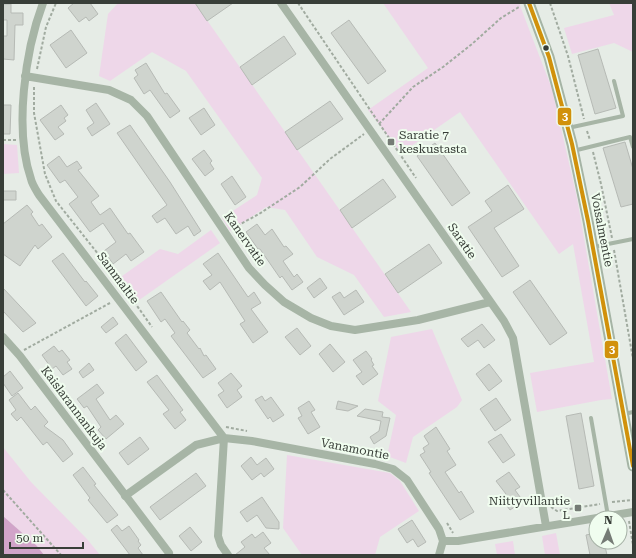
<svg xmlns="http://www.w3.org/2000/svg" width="636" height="558" viewBox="0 0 636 558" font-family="'Roboto Serif',serif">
<rect width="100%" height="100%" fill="#e6ece6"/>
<!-- green -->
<path fill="#eed7e9" d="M118,3H195L411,312L384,317L354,275L317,257L285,210L266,207L230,231L222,218L257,195L262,178L186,71L152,52L110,81L99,76L108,14Z
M383,3H519L552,89L577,198L612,399L601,400L537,412L530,373L594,362L573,244L559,254L460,112L401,153L368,110L428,68Z
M609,3H633V52L614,43L572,54L564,28L614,15Z
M3,144L17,145L19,173L3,174Z
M211,230L220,243L135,303L118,279L160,249L178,254Z
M432,329L462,400L457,407L413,437L406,463L387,456L396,415L378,401L391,337Z
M3,447L31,482L87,539L100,555H44L37,546L3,516Z
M287,455L390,473L400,481L419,511L380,537L375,555H302L283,528Z
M556,533L560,555H545L542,536Z
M513,541L515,555H497L495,544Z"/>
<!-- water -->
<path fill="#d1a4c9" d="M3,516L37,546L44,555H3Z"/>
<!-- building -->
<path fill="#cfd4ce" stroke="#b6bab5" d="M74,3H90L98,14L89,21L86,17L79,22L68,8Z
M195,3H233L207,21Z
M3,4H11V13H23V25H15L14,60L3,59V36H7V20H3Z
M349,20L386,71L368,84L331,33Z
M71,30L87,53L66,68L50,45Z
M284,36L296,54L252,85L240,67Z
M598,49L616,108L595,114L578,55Z
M146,63L165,94L167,93L180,111L170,118L150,90L144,94L134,78L138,75L135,70Z
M330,101L343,119L297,150L285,132Z
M96,103L110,124L92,136L87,128L94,123L86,110Z
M3,105H11L10,134H3Z
M61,105L68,115L64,118L66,121L58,127L64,134L55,140L40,120Z
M204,108L215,125L201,135L189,118Z
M130,125L170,182L201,231L194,236L188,226L176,234L165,218L157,223L152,216L167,205L117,133Z
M625,142L633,169V204L621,207L603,148Z
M435,143L470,193L452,206L417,156Z
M204,150L212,161L210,163L214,169L205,176L192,159Z
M59,156L67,167L77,161L82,168L78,170L99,196L91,202L100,215L110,208L128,234L130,233L144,252L131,261L126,254L113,264L104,251L116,242L103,223L90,232L69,204L78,197L65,180L60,183L47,165Z
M232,176L246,197L235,205L221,184Z
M383,179L396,197L352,228L340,210Z
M508,185L524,209L494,228L519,266L502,277L468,227L492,211L485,201Z
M3,191H16V200H3Z
M27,205L33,212L31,214L39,226L42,224L52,237L38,249L35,245L20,266L3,254V224Z
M257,224L265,235L272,229L284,247L286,246L293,254L283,261L294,277L297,274L303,282L292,290L282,276L280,278L260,249H258L246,232Z
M429,244L442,263L398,293L385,274Z
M63,253L85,282L86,281L98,296L86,306L52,261Z
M218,253L248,297L254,292L261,303L251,309L268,332L253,343L240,324L245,321L220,282L210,290L203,281L212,275L203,264Z
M320,278L327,288L314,298L307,288Z
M530,280L567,333L550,345L513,292Z
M3,288L36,323L23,332L3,311Z
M356,290L364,302L344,315L332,297L340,292L344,298Z
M161,292L182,322L183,321L190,330L187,333L199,349L200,348L204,356L206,355L216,369L203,378L171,336L175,333L165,319L161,322L147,301Z
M113,317L118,324L106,333L101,327Z
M482,324L495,340L484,348L478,340L468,347L461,339Z
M297,328L311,346L300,355L285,337Z
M126,334L147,362L136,371L115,343Z
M330,344L345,362L333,372L319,354Z
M54,346L59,352L62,350L70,360L67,362L72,369L63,375L56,366L52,369L42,355Z
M366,351L372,359L371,360L374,365L372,366L378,374L363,385L356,376L362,372L353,360Z
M89,363L94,370L83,378L79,372Z
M489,364L502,381L489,391L476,374Z
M10,371L23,388L12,396L3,383V377Z
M231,373L242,386L237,390L242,397L227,408L218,395L224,391L218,383Z
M157,375L183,410L180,412L186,420L175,429L163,414L169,410L147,382Z
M97,384L104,393L96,399L110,420L116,415L124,424L106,439L98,430L101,427L87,406L84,408L77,399Z
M18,393L31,410L35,406L48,422L44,426L63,440L73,454L63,462L47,442L43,445L21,417L17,421L11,414L16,410L9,400Z
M262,396L265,401L271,397L284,415L273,422L270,417L268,419L255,400Z
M496,398L511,420L495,431L480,409Z
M309,401L315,410L311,412L320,427L308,434L298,418L302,416L298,408Z
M338,401L358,406L348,411L336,409Z
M365,409L383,412L382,417L390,418L386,436L374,444L370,437L379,431L381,421L357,416Z
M581,413L594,486L579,489L566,416Z
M436,427L450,449L447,451L456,465L445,472L459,493L461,491L474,512L460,520L429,473L431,472L420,455L425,452L423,448L429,444L424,436Z
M501,434L515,455L503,463L488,442Z
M140,437L149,449L128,465L119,453Z
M251,457L257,465L266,458L274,469L264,477L261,473L252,480L241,466Z
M83,467L96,484L94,485L118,515L107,523L88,500L90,498L73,475Z
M509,472L520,487L515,490L523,501L510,510L501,498L506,494L496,481Z
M196,473L206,486L160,520L150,507Z
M262,497L279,522V529L266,528L257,515L247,522L240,512Z
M412,520L426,542L418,547L413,539L407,543L398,529Z
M117,525L122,531L129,526L139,540L138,541L141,545L138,548L143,555H130L111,530Z
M190,527L202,542L191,551L179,536Z
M263,532L271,543L264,548L270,555H235L245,547L241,542L252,534L255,538Z
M596,533V542H604L607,555H590L586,535Z"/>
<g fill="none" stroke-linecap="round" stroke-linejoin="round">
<!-- path -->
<path stroke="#a1aba0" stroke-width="2" stroke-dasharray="3 2" stroke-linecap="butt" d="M298,3L416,178
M550,3L568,56L584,119
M37,69L46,27L56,3
M34,87V113L45,174L56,201L118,279L152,327
M379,124L413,87L443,67L472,44L501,18L519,7
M587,131L590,140
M3,140H16
M593,152L601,184L612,238
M233,228L259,214L300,187L330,159L364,134
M614,250L633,359
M24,350L110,303
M226,427L247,431
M3,490L61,555
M612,502L633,500
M551,507L557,511L600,504
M629,521L633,545
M447,523L453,533"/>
<!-- lane -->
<path stroke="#a7b5a6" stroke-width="4" d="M568,128L623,116L614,81
M573,151L630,137L633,147
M593,247L633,239
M624,414L633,412
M591,418L608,516"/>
<!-- street -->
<path stroke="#a7b5a6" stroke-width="8" d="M43,3C25,51 14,130 31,179C32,184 36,190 39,195L224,438L218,536L221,545L228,555
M281,3L504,321L513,338L546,526
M25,76L109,90L131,100L147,116L249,268L265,285L284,302L311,318L331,326L355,330L418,320L490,302
M3,337L20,356L169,553
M125,496L196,445L224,438L252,441L375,464L393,469L407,480L439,529L443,541
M439,555L443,541H458L633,512"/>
<!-- secondary -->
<path stroke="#a5b4a5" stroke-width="11" d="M529,3L549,57L572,144L588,221L633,466"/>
<defs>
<path id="bus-1" d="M529,3L549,57L572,144L588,221L633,466"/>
</defs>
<!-- bus-1 casing -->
<use href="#bus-1" stroke="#f0fdef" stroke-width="7"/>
<!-- bus-1 -->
<use href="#bus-1" stroke="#d1910b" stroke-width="4"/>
</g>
<!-- markers -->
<circle fill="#383e38" stroke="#f0fdef" stroke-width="1.5" cx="546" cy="48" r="3.5"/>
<g fill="#757b75" stroke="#f0fdef" stroke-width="1.5">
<rect x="387" y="138" width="8" height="8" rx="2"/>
<rect x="574" y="504" width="8" height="8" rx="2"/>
</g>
<g text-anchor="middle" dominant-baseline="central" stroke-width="4" stroke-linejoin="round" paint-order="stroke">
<!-- poi labels -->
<g font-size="12" fill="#383e38" stroke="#f0fdef" text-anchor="start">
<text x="399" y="135">Saratie 7<tspan x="399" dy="14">keskustasta</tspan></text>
<text x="570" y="501" text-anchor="end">Niittyvillantie<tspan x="570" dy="14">L</tspan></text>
</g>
<!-- street labels -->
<g font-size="12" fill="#383e38" stroke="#f0fdef">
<text transform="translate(602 230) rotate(79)">Voisalmentie</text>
<text transform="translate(245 239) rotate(55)">Kanervatie</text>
<text transform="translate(462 241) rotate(55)">Saratie</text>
<text transform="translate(118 278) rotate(53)">Sammaltie</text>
<text transform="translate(74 408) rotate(53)">Kaislarannankuja</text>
<text transform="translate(355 449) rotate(11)">Vanamontie</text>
</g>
</g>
<g stroke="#f0fdef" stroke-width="1.5">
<rect x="557" y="107" width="15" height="19" rx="4" fill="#d1910b"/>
<rect x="604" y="340" width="15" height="19" rx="4" fill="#d1910b"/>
</g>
<g font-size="11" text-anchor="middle" font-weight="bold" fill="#fff">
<text x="565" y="120">3</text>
<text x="612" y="353">3</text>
</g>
<!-- border -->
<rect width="636" height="558" fill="none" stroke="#383e38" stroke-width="8"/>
<!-- north arrow -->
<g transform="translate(608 530) rotate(2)"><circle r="19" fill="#f0fdef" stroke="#a6b1a6"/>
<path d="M0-3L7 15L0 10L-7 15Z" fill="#757b75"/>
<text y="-6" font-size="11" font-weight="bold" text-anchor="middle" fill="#383e38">N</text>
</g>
<!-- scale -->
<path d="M10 542v6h73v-6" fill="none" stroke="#383e38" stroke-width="2"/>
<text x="16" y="542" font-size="12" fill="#383e38" stroke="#f0fdef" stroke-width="3" paint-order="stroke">50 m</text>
</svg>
